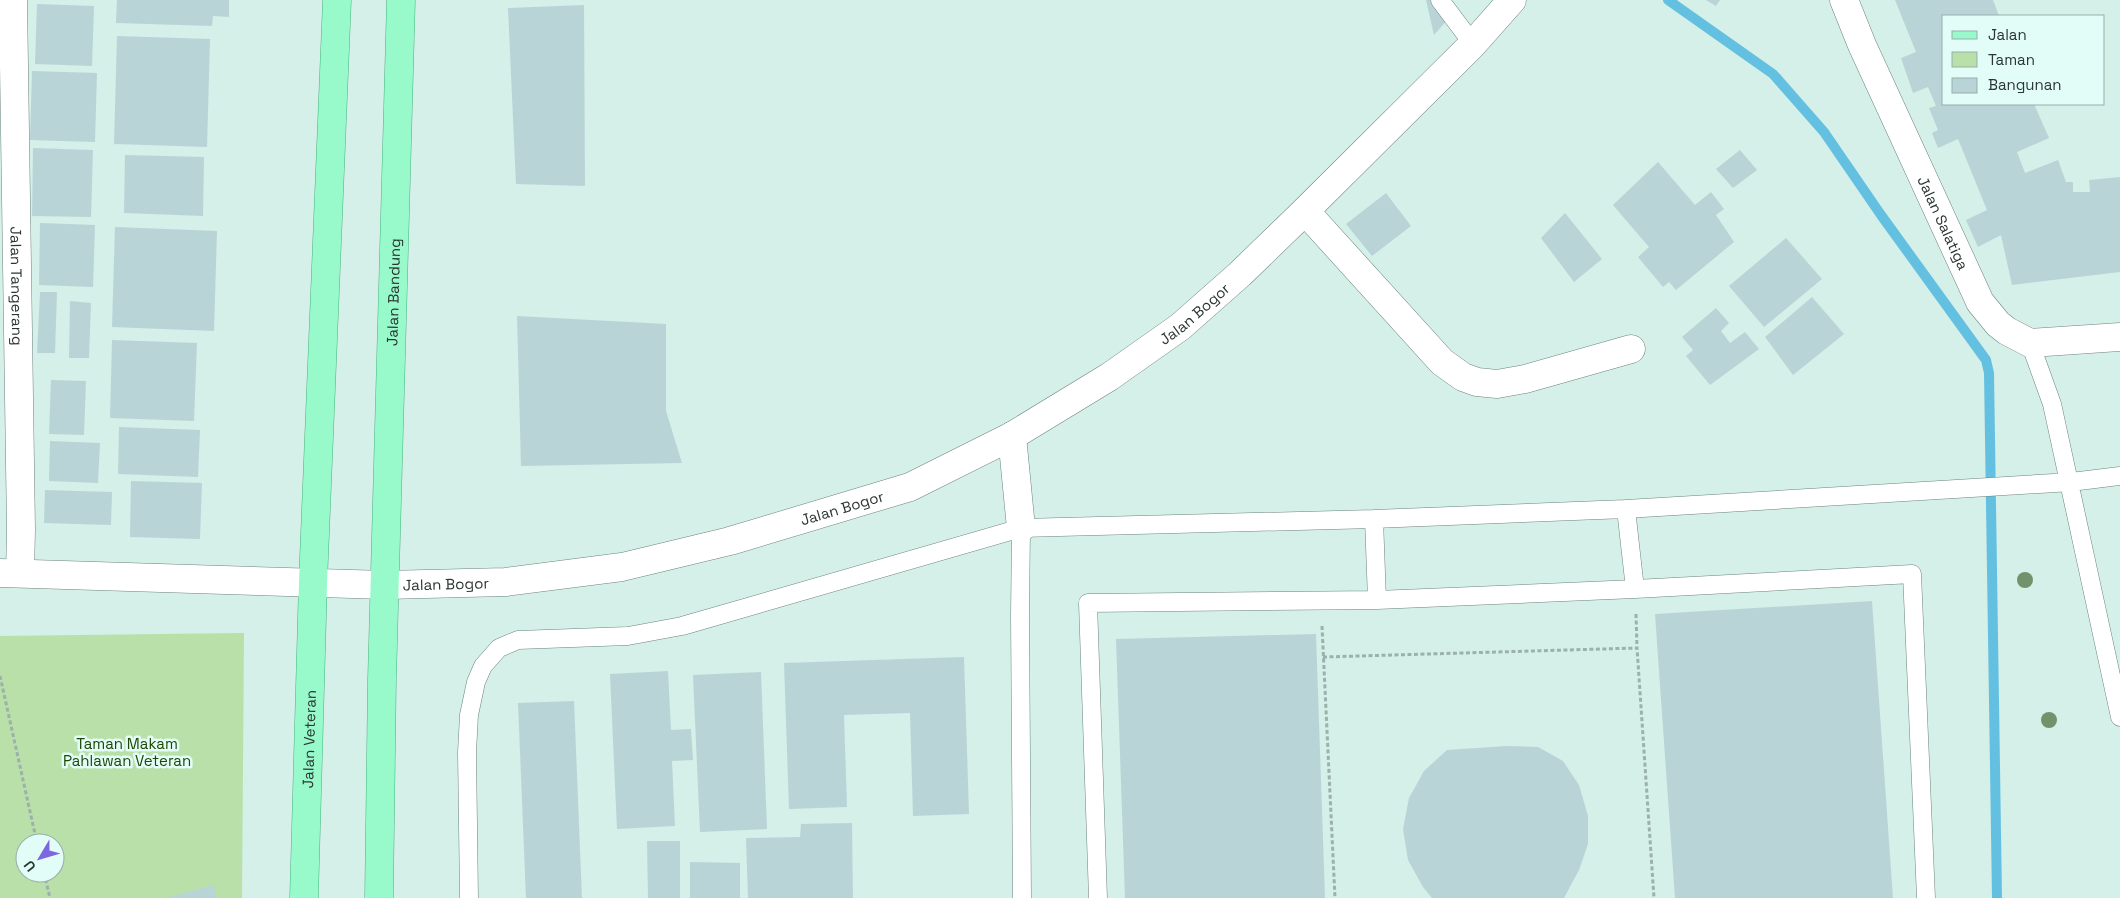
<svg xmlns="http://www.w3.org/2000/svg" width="2120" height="898" viewBox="0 0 2120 898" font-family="'Space Grotesk',sans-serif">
<rect width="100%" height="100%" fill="#d5efe9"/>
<!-- green -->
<path fill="#b8e0a8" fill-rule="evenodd" d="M244,633L242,898H0V636ZM25,843H55V873H25Z"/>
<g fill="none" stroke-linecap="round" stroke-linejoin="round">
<!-- stream -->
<path stroke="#64c0e0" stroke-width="10" d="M1668,0L1773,74L1824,132L1881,215L1986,360L1989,373L1997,898"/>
</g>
<!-- building -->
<path fill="#b9d4d6" d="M117,0H229V17L213,16L212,26L116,23Z
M1426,0H1435L1449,18L1434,35Z
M1706,0H1720L1716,6Z
M1895,0H1993L1999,16H1944V104H2034L2049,138L2017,152L2025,173L2058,160L2066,182H2073V192H2090L2089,180L2120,177V272L2012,285L2001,235L1978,247L1966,220L1987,210L1958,139L1938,148L1932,133L1938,130L1929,108L1936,106L1928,87L1913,93L1901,58L1916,52Z
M37,4L94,6L92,66L35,64Z
M584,5L585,186L516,184L508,8Z
M117,36L210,39L207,147L114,144Z
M32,71L97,73L95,142L30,140Z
M33,148L93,150L91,217L32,216Z
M1740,150L1757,170L1733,188L1716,169Z
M125,155L204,157L203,216L124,213Z
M1658,162L1695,205L1711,192L1724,209L1716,215L1734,242L1676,290L1669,282L1663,287L1638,257L1649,247L1613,205Z
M1386,193L1411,226L1372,256L1346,224Z
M1565,213L1602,259L1574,282L1541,238Z
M40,223L95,225L93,287L39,285Z
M115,227L217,231L214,331L112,327Z
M1786,238L1822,279L1764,327L1729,286Z
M40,292H57L55,353H37Z
M1812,297L1844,334L1793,375L1765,337Z
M70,301L91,303L89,358H69Z
M1716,308L1729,323L1721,331L1730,343L1745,332L1759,349L1710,385L1686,356L1693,350L1682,337Z
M517,316L666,324V411L682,463L521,466Z
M112,340L197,343L194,421L110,418Z
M51,380L86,381L84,435L49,434Z
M119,427L200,430L198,477L118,474Z
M50,441L100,443L98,483L49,481Z
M131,481L202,483L200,539L130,537Z
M45,490L112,492L111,525L44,523Z
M1872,601L1893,898H1675L1655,614Z
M1316,634L1325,898H1125L1116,639Z
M964,657L969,814L913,816L910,713L844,715L847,807L789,809L784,663Z
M668,671L671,730L691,729L693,760L672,761L675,826L617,829L610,674Z
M761,672L767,829L700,832L693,675Z
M574,701L582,898H526L518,703Z
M1507,746L1538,747L1563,761L1579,785L1588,816V844L1579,870L1564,898H1432L1423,887L1408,860L1403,829L1409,798L1424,771L1447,750Z
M852,823L853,898H748L746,838L800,837L801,824Z
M647,841H680V898H648Z
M690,862L740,863V898H690Z
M213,885L217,898H169V897Z"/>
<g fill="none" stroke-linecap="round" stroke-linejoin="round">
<defs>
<path id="service" d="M1440,0L1473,44
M2030,343L2052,404L2120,717
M1626,509L1635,589L1912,574L1926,898
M1374,519L1377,600L1635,589
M1021,528L1020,616L1022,898
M469,898L467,752L469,715L476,682L483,666L499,648L518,640L628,636L682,626L1021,528L1374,519L1626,509L2071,482L2120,476
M1098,898L1088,603L1377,600"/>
<g id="minor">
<path id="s1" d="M13,0L21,530L20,573"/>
<path id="s2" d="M1844,0L1862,45L1975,291L1980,302L1998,324L2007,331L2030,343L2120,337"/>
<path d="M1305,211L1442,362L1463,377L1477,382L1497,384L1525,379L1631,349"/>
<path d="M1012,436L1021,528"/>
</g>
<g id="secondary">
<path id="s3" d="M0,573L385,585L506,582L622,567L730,541L910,487L1012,436L1109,377L1180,327L1240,274L1305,211L1473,44L1512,0"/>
</g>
<g id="primary">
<path id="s4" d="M304,898L313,582L337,0"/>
<path id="s5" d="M379,898L382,679L401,0"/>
</g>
</defs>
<!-- service casing -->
<use href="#service" stroke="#6c847f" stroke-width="19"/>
<!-- minor casing -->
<use href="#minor" stroke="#6c847f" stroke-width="29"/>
<!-- secondary casing -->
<use href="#secondary" stroke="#6c847f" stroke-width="29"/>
<!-- primary casing -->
<use href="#primary" stroke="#46b37f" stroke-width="29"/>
<!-- path -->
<path stroke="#9cb1ac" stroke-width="3" stroke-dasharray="4 2.5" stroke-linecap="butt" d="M1636,614L1637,648
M1322,626L1335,898
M1323,657L1637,648L1654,898
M0,676L37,843
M44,873L50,898"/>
<!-- service -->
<use href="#service" stroke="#fff" stroke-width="18"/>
<!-- minor -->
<use href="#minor" stroke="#fff" stroke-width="28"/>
<!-- secondary -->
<use href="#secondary" stroke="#fff" stroke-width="28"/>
<!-- primary -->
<use href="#primary" stroke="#98facb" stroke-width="28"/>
</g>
<!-- trees -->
<g fill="#71936b">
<circle cx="2025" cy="580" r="8"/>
<circle cx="2049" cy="720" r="8"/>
</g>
<g text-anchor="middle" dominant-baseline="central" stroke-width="5" stroke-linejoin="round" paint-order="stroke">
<!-- street labels -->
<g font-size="15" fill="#2b3633" stroke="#e2fdf7">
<text stroke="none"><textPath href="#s2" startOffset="244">Jalan Salatiga</textPath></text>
<text stroke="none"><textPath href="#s1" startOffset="286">Jalan Tangerang</textPath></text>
<text stroke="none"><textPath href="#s5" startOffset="606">Jalan Bandung</textPath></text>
<text stroke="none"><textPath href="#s3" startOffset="1256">Jalan Bogor</textPath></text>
<text stroke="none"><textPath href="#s3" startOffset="851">Jalan Bogor</textPath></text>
<text stroke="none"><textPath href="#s3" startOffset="446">Jalan Bogor</textPath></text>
<text stroke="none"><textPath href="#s4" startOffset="159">Jalan Veteran</textPath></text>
</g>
<!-- park labels -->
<g font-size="15" fill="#1f4704" stroke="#e2fdf7">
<text x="127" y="743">Taman Makam<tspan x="127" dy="17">Pahlawan Veteran</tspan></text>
</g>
</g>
<!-- legend -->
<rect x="1942" y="15" width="162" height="90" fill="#e2fdf7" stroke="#99ada9"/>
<rect x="1952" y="31" width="25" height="8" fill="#98facb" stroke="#99ada9"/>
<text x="1988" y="40" font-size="15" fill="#2b3633">Jalan</text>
<rect x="1952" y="52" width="25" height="15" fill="#b8e0a8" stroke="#99ada9"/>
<text x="1988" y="65" font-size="15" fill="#2b3633">Taman</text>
<rect x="1952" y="78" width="25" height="15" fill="#b9d4d6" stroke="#99ada9"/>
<text x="1988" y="90" font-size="15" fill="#2b3633">Bangunan</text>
<!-- north arrow -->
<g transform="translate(40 858) rotate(232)"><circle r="24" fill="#e2fdf7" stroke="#99ada9"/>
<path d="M0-4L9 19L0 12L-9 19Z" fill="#7d66e1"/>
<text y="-8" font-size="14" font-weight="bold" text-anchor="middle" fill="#2b3633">U</text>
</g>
</svg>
